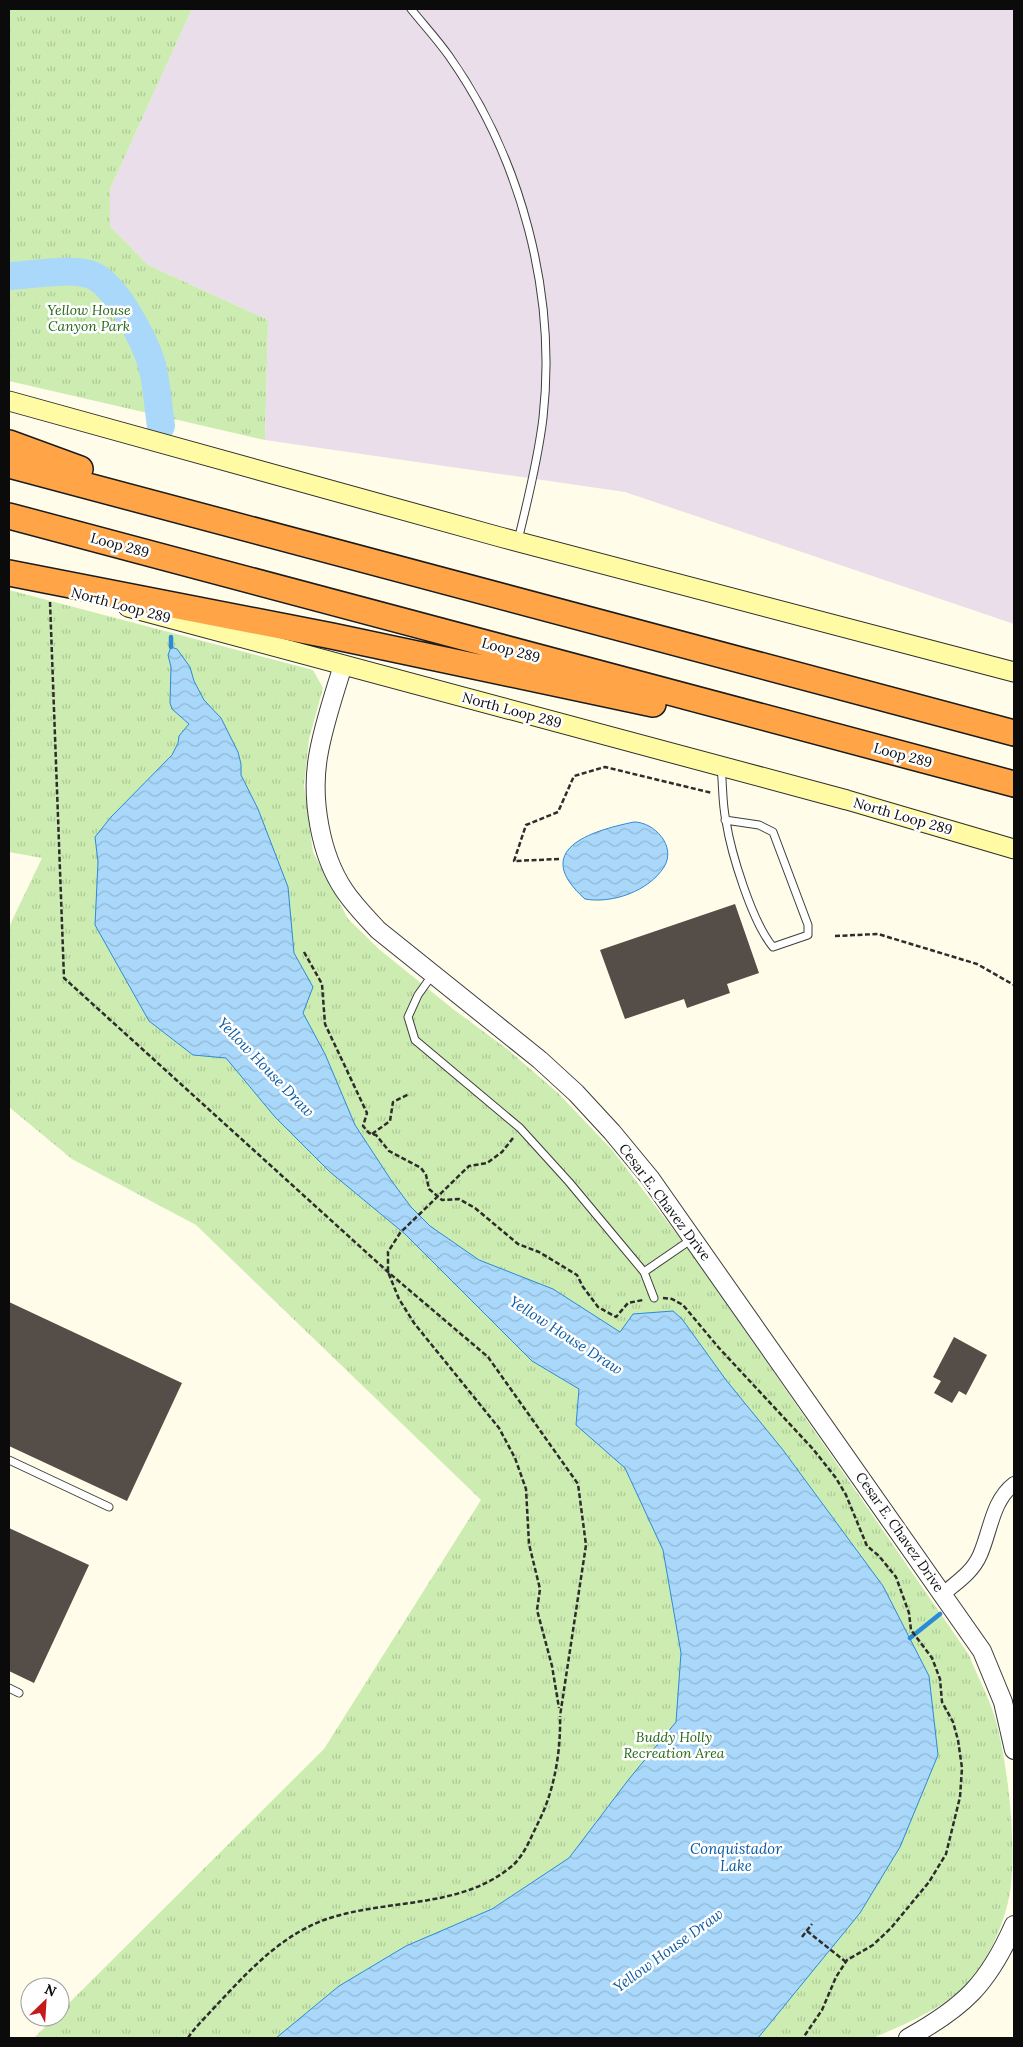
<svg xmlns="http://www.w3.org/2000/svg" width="1023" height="2047" viewBox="0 0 1023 2047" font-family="Lora,serif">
<defs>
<pattern id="park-tufts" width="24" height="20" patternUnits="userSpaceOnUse" patternTransform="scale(1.25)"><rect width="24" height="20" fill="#ccecb1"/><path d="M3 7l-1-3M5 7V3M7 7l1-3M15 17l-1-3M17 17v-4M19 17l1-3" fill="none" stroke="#aec997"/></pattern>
<pattern id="water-waves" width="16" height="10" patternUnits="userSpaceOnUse" patternTransform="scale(1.25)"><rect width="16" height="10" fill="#aad8fa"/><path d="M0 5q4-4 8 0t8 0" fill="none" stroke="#91b8d5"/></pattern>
</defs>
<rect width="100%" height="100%" fill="#fffce9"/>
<!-- industrial -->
<path fill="#ebdeeb" d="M192,9H1014V624L625,492L265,440L268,320L148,265L110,226V189Z"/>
<!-- park -->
<path fill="url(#park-tufts)" d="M9,9H192L110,189V226L148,265L268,320L265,440L9,381Z
M9,590L313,670L323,688L309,739L304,786L313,852L348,919L380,950L453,1009L507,1049L558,1093L613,1151L690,1251L969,1655C977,1676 989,1697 995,1718C1008,1762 1019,1858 1008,1902C1002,1928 986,1964 968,1983C945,2008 903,2025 873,2038H34L55,2017H60V2012L324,1749L481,1500L196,1225L72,1159L9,1107V927L42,858L9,852Z"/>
<!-- water -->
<path fill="url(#water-waves)" stroke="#2c8ad7" d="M171,647L177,649L190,667L194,681L204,700L221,718L238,752L241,764V775L258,809L288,887L294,953L313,987L303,1013L325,1054L355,1125L391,1180L411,1207L430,1226L479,1260L553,1289L620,1332L633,1314L673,1311L682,1319L726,1380L783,1450L883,1586L929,1676L938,1755L900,1847L860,1913L758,2038H276L339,1986L406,1946L492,1909L569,1858L629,1779L676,1722L681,1653L663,1550L625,1468L576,1425L579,1389L532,1361L405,1234L330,1172L275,1117L226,1058L193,1055L149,1021L95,925L98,862L95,837L111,817L172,755L178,743L179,736L189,724L172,709L170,703L171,667L168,655Z
M634,822C654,822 677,846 664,867C649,891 612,904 585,899C530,850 590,831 634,822Z"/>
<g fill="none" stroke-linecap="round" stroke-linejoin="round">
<!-- stream -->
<path stroke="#2c8ad7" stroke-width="4.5" d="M171,647V637
M910,1638L940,1614"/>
<!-- river -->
<path stroke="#aad8fa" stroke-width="28" d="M9,276C35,275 63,268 89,274C114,280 145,341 152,365C157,385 158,406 161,426"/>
</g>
<!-- building -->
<path fill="#554d47" d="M735,904L759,973L727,984L730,993L687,1008L684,999L625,1019L600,950Z
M9,1302L182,1383L127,1501L9,1446Z
M954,1337L987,1355L966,1395L959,1391L952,1403L934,1393L941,1381L933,1377Z
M9,1528L89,1565L34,1683L9,1671Z"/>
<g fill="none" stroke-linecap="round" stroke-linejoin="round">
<defs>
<path id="service" d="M411,9C423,24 437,39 449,56C521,158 557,293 543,418C538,459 528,500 518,540
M721,767C723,784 722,803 726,821C731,853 752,922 773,947L808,935V925L773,832L759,825L725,820
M433,974L418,995L408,1017L415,1040L520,1128L569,1182L644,1272L692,1239
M644,1272L654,1298
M9,1460L109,1507
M9,1688L19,1693"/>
<path id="minor" d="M943,1594C957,1582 972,1573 980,1555C991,1530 992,1501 1014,1484"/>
<path id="tertiary" d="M343,665C334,695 323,726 318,757C311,799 320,854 344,890C354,905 366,917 378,930L540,1060L576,1093L612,1132L650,1178L982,1651L1003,1702L1014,1750
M908,2038C964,2007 988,1984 1014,1925"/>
<path id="secondary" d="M9,401L500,537L1014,672
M128,607L847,800L1014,849"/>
<path id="motorway" d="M9,443L80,469
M9,465L1014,733
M9,516L1014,784
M9,573L332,636L653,704"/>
</defs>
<!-- service casing -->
<use href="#service" stroke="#3e3e3e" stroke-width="9"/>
<!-- minor casing -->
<use href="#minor" stroke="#3e3e3e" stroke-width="16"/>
<!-- tertiary casing -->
<use href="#tertiary" stroke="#3e3e3e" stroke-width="20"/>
<!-- secondary casing -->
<use href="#secondary" stroke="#2d2d2d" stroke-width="21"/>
<!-- motorway casing -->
<use href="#motorway" stroke="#1c1c1c" stroke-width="28"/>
<!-- path -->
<path stroke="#2d2d2d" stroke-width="2.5" stroke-dasharray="5 2.5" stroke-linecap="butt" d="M50,602L64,978L388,1272L488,1357L578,1484L586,1545L560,1716
M559,859L514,861L526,825L558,812L574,776L605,767L712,793
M835,936L878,934L977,964L1014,985
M304,952L322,984L325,1024L367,1113L363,1126L369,1133L376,1135L389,1151L421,1168L426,1175L429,1189L442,1200L459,1199L475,1208L518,1244L539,1252L577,1275L583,1287L598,1307L616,1317L628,1303L643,1300
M372,1134L390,1121L393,1102L409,1094
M513,1138L502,1152L487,1163L469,1166L400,1233L388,1252V1272L399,1299L414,1323L499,1428L515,1458L526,1489L529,1544L540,1589L537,1610L552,1666L559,1708
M663,1298L672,1299L683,1305L719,1348L813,1449L836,1478L846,1495L867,1546L879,1556L896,1577L909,1613L911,1630L932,1658L940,1679L942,1702L953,1722L958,1740L962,1768L960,1797L946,1854L929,1882L891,1928L873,1945L847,1960L836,1977L822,2010L803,2038
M807,1931L846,1962
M802,1937L812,1924
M188,2038C195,2027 204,2019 212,2010C245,1975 278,1937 324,1920C385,1898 460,1910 512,1866C524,1856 531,1837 538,1823C554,1792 561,1752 560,1716"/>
<!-- service -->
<use href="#service" stroke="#fff" stroke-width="7"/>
<!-- minor -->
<use href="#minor" stroke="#fff" stroke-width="14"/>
<!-- tertiary -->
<use href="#tertiary" stroke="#fff" stroke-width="18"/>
<!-- secondary -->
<use href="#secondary" stroke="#fffaa4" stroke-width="19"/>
<!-- motorway -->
<use href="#motorway" stroke="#ffa547" stroke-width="25"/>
</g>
<g text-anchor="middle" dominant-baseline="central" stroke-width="5" stroke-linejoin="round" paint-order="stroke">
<!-- park labels -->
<g font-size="14" font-style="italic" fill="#246718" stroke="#fff">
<text x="89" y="310">Yellow House<tspan x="89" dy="16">Canyon Park</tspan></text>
<text x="674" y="1737">Buddy Holly<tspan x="674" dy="16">Recreation Area</tspan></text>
</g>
<!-- street labels -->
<g font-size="14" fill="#0b0b0b" stroke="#fff">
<text transform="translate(120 545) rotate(15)">Loop 289</text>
<text transform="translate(121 605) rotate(15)">North Loop 289</text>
<text transform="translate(511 650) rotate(15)">Loop 289</text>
<text transform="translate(512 710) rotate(15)">North Loop 289</text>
<text transform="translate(903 755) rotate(15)">Loop 289</text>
<text transform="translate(903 816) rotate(16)">North Loop 289</text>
<text transform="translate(665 1202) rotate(53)">Cesar E. Chavez Drive</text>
<text transform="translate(900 1532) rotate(55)">Cesar E. Chavez Drive</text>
</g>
<!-- water labels -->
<g font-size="15" font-style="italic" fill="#0d5ba5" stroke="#fff">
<text transform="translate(266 1067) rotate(46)">Yellow House Draw</text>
<text transform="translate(566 1335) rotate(33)">Yellow House Draw</text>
<text x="736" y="1848">Conquistador<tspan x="736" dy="17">Lake</tspan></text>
<text transform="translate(668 1950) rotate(-36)">Yellow House Draw</text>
</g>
</g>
<!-- border -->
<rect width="1023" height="2047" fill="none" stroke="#0b0b0b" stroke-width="20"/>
<!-- north arrow -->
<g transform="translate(45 2002) rotate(25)"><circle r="24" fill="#ffffff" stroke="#9d9d9d"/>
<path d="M0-4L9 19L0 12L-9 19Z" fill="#c41b1a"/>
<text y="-8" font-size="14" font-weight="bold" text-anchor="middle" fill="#0b0b0b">N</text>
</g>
</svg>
